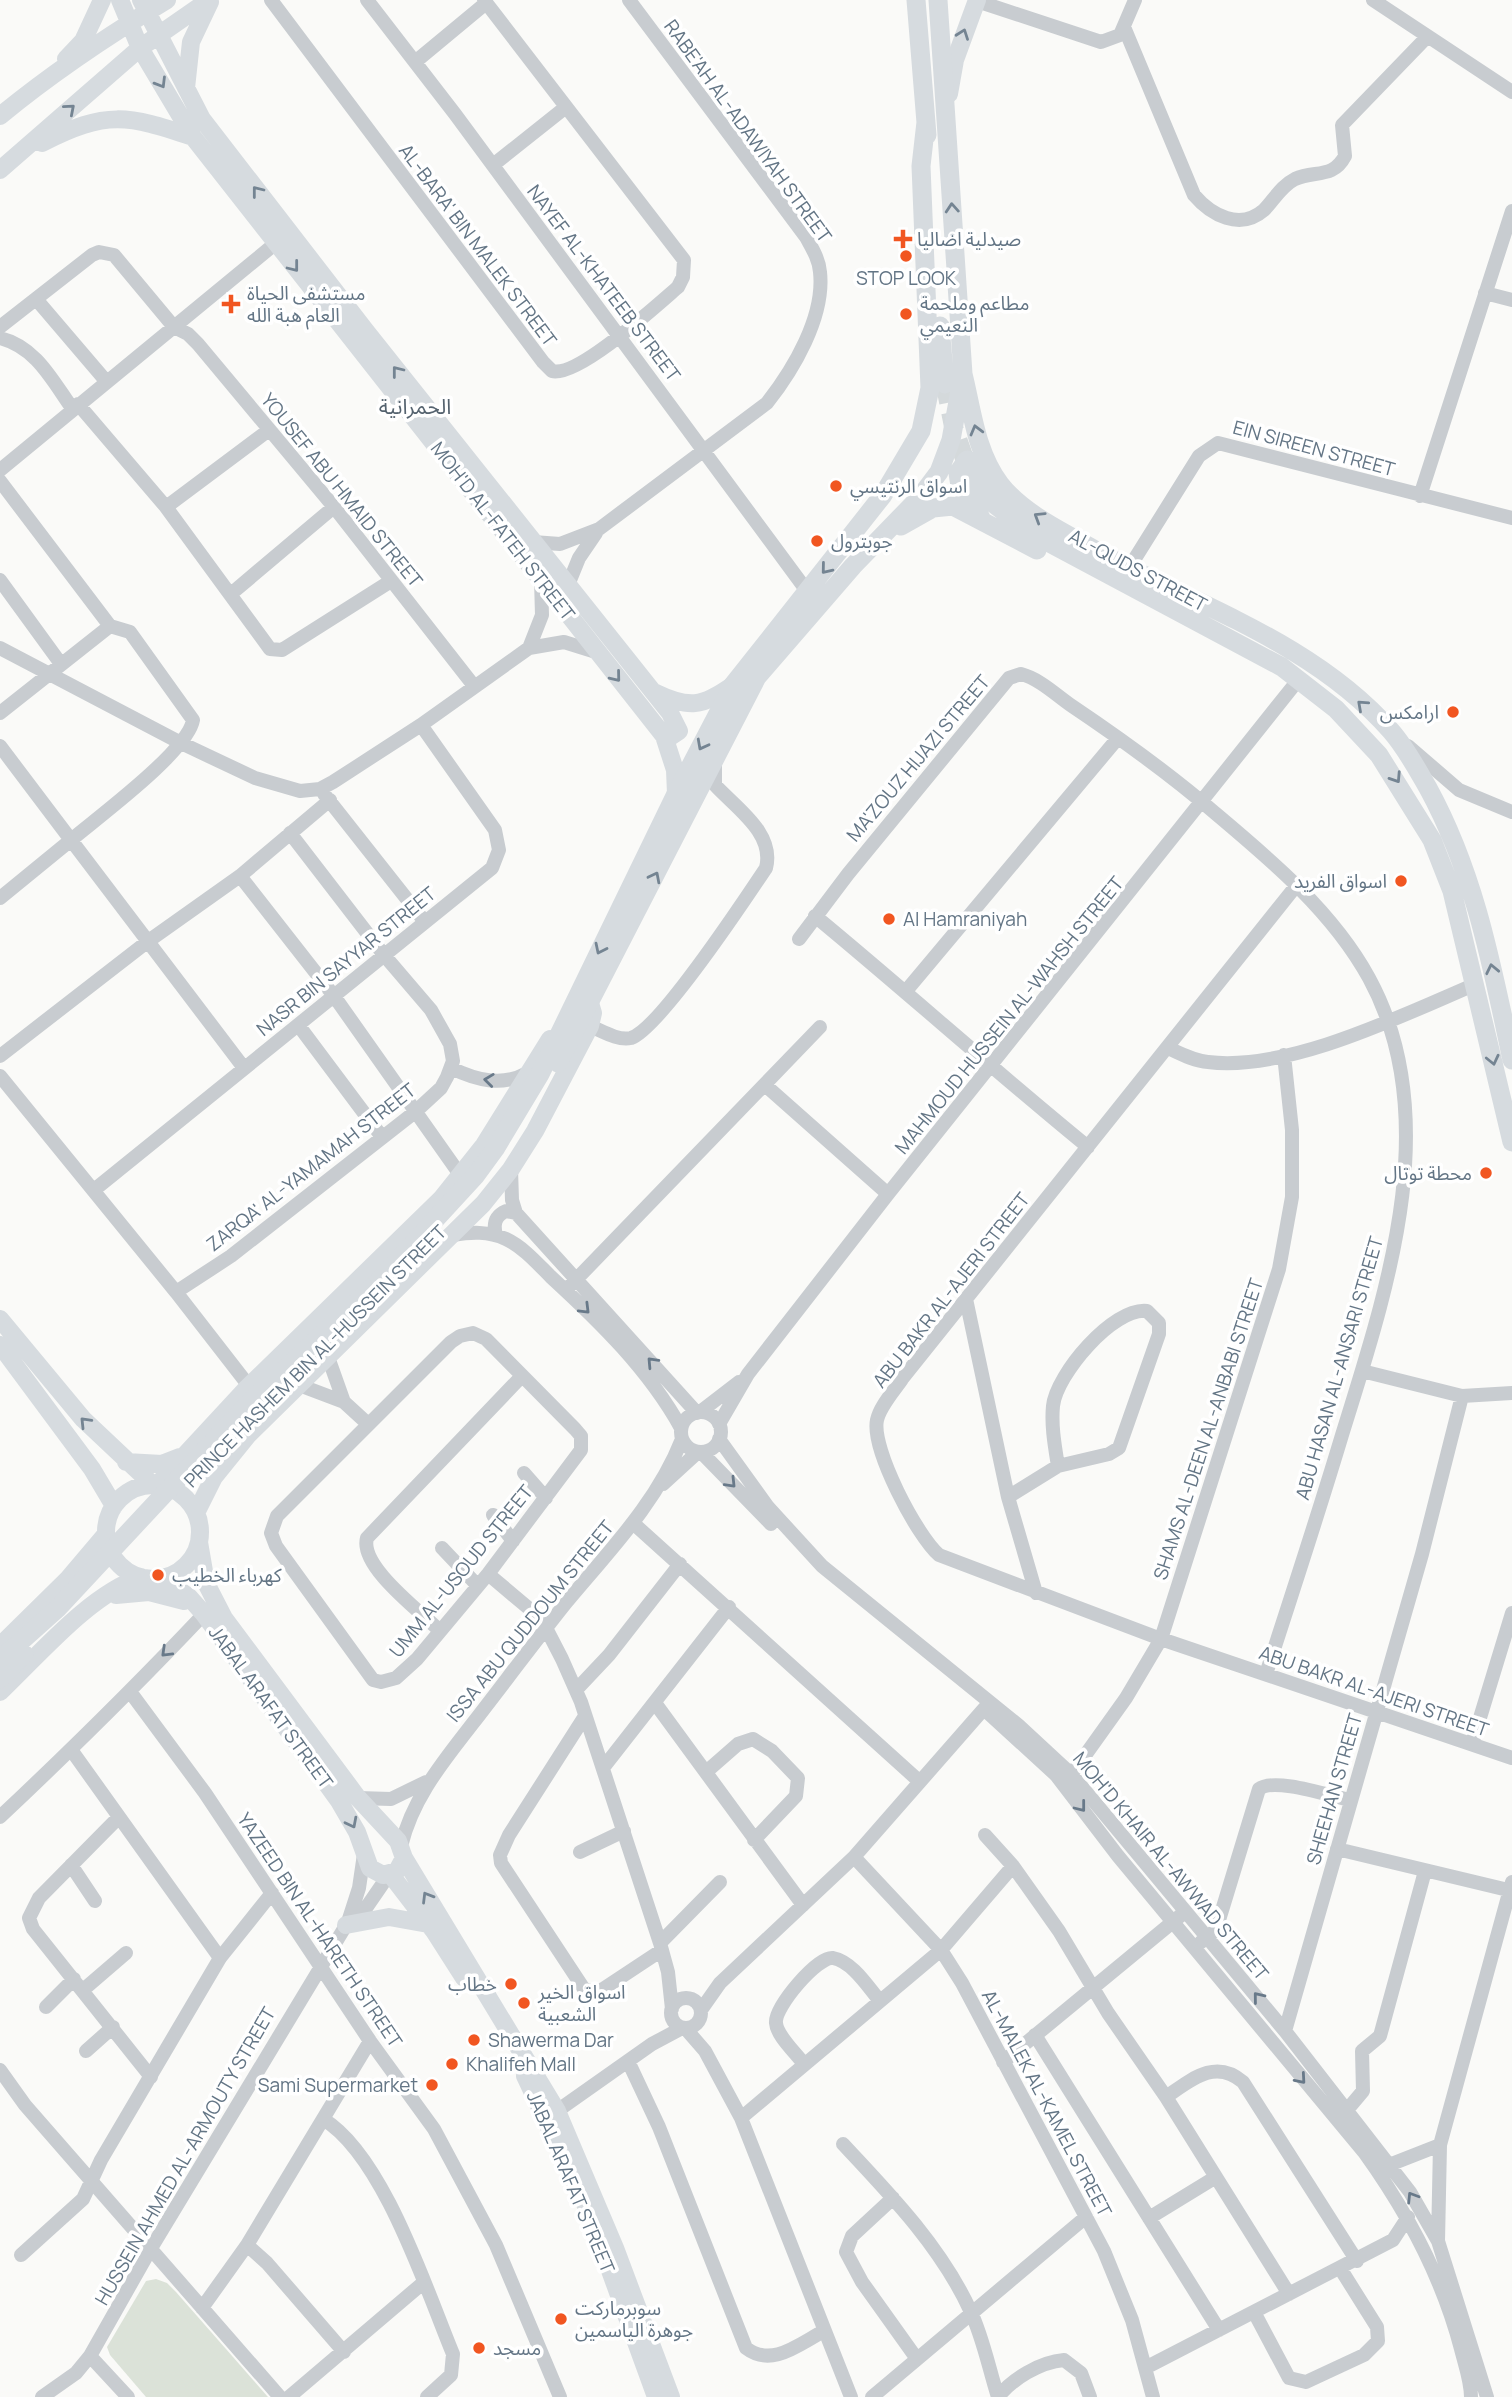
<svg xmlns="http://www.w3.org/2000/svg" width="1512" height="2397" viewBox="0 0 1512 2397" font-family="Manrope,'Noto Sans Arabic',sans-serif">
<rect width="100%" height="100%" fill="#fafaf8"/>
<!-- green -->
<path fill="#dbe2d8" d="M156,2279L167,2283L176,2292L268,2397H146L110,2355L107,2347L146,2281Z"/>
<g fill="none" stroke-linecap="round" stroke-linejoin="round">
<!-- highway-tunnel -->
<path stroke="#d4d9db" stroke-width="19" stroke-dasharray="19 10" stroke-linecap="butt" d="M945,384L954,429L970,474"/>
<!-- minor -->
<path stroke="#c8ccd0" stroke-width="14" d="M271,0L543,362L552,371C577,378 656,306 678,287L683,277L684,260L484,0
M367,0L455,114L807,591
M1373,0L1512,92
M977,1L1101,42L1120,35L1135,0
M1124,27L1194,195C1211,215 1240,231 1264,210C1274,200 1281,186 1295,179C1315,170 1333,179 1345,156L1342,125L1427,37
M415,62L486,3
M493,165L566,107
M1485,293L1512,300
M36,299L106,381
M0,327L92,255L99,252L114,255L174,327L188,334L198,344L334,507L474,686
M0,338C36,347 52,380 72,408
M78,404L166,507L270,649L282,650L391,581
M0,470L276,243
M0,481L110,626L0,713
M1420,496L1512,211
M166,507L269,430
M533,542L560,544L599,529L767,403C793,370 825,317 820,272C819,259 812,248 806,237L629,0
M1129,568L1199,456L1218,443L1512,518
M0,580L61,664
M568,585L579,558L596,533
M232,593L334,507
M0,648L181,743L255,778L300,791L320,789L333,782L421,725L529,648L564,642L596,652
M529,648L542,615L541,580
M0,746L71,840C98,817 188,751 193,720L130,632L110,626
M1408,746L1459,790L1512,812
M324,794L425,922
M240,876L334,996L461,1176
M1296,886L902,1379C894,1391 880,1406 877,1420C871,1449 917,1536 939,1555L1161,1639L1512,1758
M0,898L71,840L244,1068
M815,916C907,992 996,1072 1088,1147
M799,939L848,874L1009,678L1021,674C1040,679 1056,695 1072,706C1121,739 1170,774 1215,813C1271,860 1333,912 1369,978C1446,1119 1386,1293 1342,1435C1318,1515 1292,1594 1266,1674
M906,991L1118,738
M299,1026L382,1137
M590,1026C602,1031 618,1041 631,1038C659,1029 746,898 766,868C775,833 736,808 715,785V763
M1168,1048C1181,1054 1194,1061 1208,1062C1288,1072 1403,1015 1476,984
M0,1056L147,942L240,876L330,800
M451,1068C476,1080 502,1087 527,1073
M0,1076L176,1292L231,1256L415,1112L441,1088L447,1077L453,1061L450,1044L431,1010L384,955L290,833
M765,1085L888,1194
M511,1169L512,1200L516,1213L697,1413
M94,1190L492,868L499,850L495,830L421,725
M453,1235C471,1232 488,1231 506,1239C523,1247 537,1263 551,1277C600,1322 649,1370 681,1428
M496,1235C493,1224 495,1216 506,1211L516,1213
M566,1290L820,1027
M176,1292L249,1386
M966,1299L1008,1497L1036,1593
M473,1333L486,1339L575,1429L581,1436V1450L488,1574L417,1659L396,1678L381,1682L373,1680L276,1546L271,1533L277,1516L451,1342L460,1336Z
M328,1357L344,1402
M1362,1371L1462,1396L1512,1393
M299,1385L344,1402L368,1424
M700,1412L739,1382
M681 1432a20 20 0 1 1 40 0a20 20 0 1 1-40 0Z
M719,1424L748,1374L888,1194L1299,679
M719,1439L768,1507L822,1566L1018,1725L1072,1775L1285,2031L1410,2192L1438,2241L1487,2397
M701,1452L771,1524
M524,1473L546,1498
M663,1484L698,1452
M1008,1497L1058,1466L1109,1454L1119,1448L1159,1334V1323L1147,1311C1113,1307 1056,1375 1053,1406C1051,1426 1055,1447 1058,1466
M493,1515L513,1541
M633,1523L919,1781
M442,1548L477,1585
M488,1574L532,1611L546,1628L562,1659L581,1702L660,1943L668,1972L672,2009
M439,1630C420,1611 359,1566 367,1538L521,1377
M576,1690L609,1655L680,1564
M131,1693L205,1793L370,2041L434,2129L496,2245L560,2397
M655,1703L803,1905
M984,1709L1056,1775L1118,1856L1364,2152C1408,2213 1442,2276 1461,2349C1465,2365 1471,2381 1471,2397
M585,1716L509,1835L500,1855L501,1863L584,1989L595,1992L603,1989L662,1950
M1472,1744L1512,1613
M72,1751L220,1958
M603,1768L729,1607
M706,1772L738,1744L753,1739L772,1751L798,1778L796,1796L754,1840
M1066,1782L1126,1698L1161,1639L1279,1269L1292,1197V1130L1284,1055
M358,1798L391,1799L426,1782
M0,1817C70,1751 138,1684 204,1614
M119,1817L39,1898L29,1918L33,1929L151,2077
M985,1835L1013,1866L1059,1931L1108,2013L1166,2097L1289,2294
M401,1846C413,1797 443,1762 473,1723C504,1683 534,1643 565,1604C608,1552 657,1503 682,1439
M1337,1849L1512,1891
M580,1852L624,1831
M854,1857L941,1950L962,1983L1104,2251L1132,2320L1153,2397
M71,1865L95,1901
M349,1921L366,1908L388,1876
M1201,1942L1216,1930L1259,1789C1274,1777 1330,1796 1350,1800
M660,1943L720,1882
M83,1990L126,1953
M671 2013a15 15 0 1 1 30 0a15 15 0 1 1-30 0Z
M46,2007L74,1979
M701,2010L720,1983L854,1857L989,1703
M685,2028L705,2051L741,2118L851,2397
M1285,2031L1422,1554L1462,1396
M1035,2035L1219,2330
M86,2051L113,2027
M628,2061L659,2127L746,2348C772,2368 799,2344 824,2331
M1003,2062L1180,1916
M803,2063C795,2052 777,2036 776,2023C774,2007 818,1956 833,1958C853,1962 868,1987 880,2001
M0,2070L25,2105L280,2397
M1166,2097C1191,2080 1215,2058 1243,2082L1357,2261
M1347,2110L1363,2091L1362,2051L1380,2036L1425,1871
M557,2111L652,2044L682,2028
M741,2118L941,1950L1013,1866
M323,2119C383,2155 426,2289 453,2354L451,2375L427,2397
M843,2144C890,2194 941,2247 970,2310C983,2337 989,2369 998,2397
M1389,2165L1440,2145
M893,2198L852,2236L846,2252L862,2282L917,2359
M1149,2218L1216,2177
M1438,2241L1440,2145L1512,1882
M247,2245L267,2263L344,2352
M21,2255L83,2199L101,2160L220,1958L272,1893
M202,2308L247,2245L370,2041
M1254,2312L1289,2378L1306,2382L1364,2355L1378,2341L1377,2327L1340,2268
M90,2356L128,2397
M1147,2367L1393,2240L1408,2217
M42,2397L76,2373L90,2356L150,2250L348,1922L359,1888L364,1854
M289,2397L423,2283
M872,2397L1086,2217
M998,2397C1012,2379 1040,2362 1064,2360L1081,2373L1090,2397"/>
<!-- major -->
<path stroke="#d6dbdf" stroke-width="18" d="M120,0L140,48L193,137L664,736L675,770L676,794
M141,0L202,119L365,330L670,713L679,731L670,737L664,736
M66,59L83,41L102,0
M186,88L191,42L210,2
M949,94L955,60L977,0
M0,116C52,73 109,35 167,0
M42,143C107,110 127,115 193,137
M0,170L140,48L209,0
M654,692C689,709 702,707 733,685
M0,1319L83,1419L153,1485
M0,1345L92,1469L114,1506
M126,1462L162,1464L180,1457
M157,1485L245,1390L441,1199L484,1145L550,1039
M106 1532a47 47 0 1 1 94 0a47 47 0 1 1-94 0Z
M196,1513L214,1477L248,1435L483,1204L511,1169L535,1131L590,1026L593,1013L590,1003
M161,1578L189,1597L204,1614L339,1801L357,1832L370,1868L383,1875L397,1871L404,1858L398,1841L358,1798L224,1618L206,1583L199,1542
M116,1595L149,1592L184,1601
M0,1646L67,1580L106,1534
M0,1692C40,1654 89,1595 141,1577
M404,1858L557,2111L615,2248L671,2397
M391,1875L434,1931L464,1978
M346,1925L389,1917L428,1924
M525,2076L586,2206
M596,2232L656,2397"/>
<!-- highway -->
<path stroke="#d6dbdf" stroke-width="19" d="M916,0L927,135
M938,0L963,374C972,410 976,453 1000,484C1022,513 1063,532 1095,550C1195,605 1313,642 1391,731C1406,748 1417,769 1428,788C1475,874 1492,966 1512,1060
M940,326L945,384
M970,474L994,504L1033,534L1282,667L1336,709L1379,755L1432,840L1452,891L1512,1142
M981,518L960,486L958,473L967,460L977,464L990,476
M901,526L933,508L953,506L1037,550
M558,1063L757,677L853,566L921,496L939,472L951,440L963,374
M0,1660L57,1609L249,1403L375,1285L476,1175L495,1149L540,1074L676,794L733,685L883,495L921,431L930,388L921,166L926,122
M0,1679L24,1654"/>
</g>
<!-- one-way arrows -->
<defs><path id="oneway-chevron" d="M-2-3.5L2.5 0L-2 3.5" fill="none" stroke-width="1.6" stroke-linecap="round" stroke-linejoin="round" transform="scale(1.75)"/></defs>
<g stroke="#748492">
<use href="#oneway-chevron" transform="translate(963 34) rotate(-70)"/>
<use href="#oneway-chevron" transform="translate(161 83) rotate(59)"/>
<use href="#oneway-chevron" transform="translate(70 109) rotate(-41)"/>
<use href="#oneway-chevron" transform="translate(257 191) rotate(-128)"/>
<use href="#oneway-chevron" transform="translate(952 208) rotate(-94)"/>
<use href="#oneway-chevron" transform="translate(294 267) rotate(52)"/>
<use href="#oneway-chevron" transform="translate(397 371) rotate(-128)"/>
<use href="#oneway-chevron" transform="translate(976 430) rotate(-105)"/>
<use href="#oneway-chevron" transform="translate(1039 517) rotate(-148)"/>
<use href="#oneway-chevron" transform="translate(826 569) rotate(129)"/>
<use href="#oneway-chevron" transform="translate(616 677) rotate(51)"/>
<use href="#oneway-chevron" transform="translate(1362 705) rotate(-138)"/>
<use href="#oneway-chevron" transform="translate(702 745) rotate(118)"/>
<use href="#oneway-chevron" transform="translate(1396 778) rotate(57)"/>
<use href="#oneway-chevron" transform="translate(655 877) rotate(-63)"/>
<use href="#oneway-chevron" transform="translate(600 949) rotate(116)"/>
<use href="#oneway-chevron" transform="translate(1492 969) rotate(-102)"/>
<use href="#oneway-chevron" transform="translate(1493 1060) rotate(77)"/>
<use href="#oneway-chevron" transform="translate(85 1422) rotate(-134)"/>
<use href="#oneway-chevron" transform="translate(352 1823) rotate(63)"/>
<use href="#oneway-chevron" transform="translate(427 1897) rotate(-121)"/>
</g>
<g stroke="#687989">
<use href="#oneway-chevron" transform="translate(489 1080) rotate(-173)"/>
<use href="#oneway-chevron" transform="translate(585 1309) rotate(45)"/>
<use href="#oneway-chevron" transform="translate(652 1362) rotate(-133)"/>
<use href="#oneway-chevron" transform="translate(731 1483) rotate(46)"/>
<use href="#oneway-chevron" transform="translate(166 1652) rotate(136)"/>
<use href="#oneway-chevron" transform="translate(1081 1807) rotate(52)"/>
<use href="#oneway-chevron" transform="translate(1258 1997) rotate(-129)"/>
<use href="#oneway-chevron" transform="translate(1301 2079) rotate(49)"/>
<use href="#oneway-chevron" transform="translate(1412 2197) rotate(-122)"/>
</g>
<!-- markers -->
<g fill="#f15621" stroke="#fff" stroke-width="2.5">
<path d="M899.5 228.5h7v7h7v7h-7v7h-7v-7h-7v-7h7z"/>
<circle cx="906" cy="256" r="7"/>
<path d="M227.5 293.5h7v7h7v7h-7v7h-7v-7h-7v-7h7z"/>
<circle cx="906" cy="314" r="7"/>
<circle cx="836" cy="486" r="7"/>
<circle cx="817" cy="541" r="7"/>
<circle cx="1453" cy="712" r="7"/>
<circle cx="1401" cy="881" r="7"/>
<circle cx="889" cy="919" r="7"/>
<circle cx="1486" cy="1173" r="7"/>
<circle cx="158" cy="1575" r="7"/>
<circle cx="511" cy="1984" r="7"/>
<circle cx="524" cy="2003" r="7"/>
<circle cx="474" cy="2040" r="7"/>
<circle cx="452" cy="2064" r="7"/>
<circle cx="432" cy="2085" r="7"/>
<circle cx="561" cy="2319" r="7"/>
<circle cx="479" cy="2348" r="7"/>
</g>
<g text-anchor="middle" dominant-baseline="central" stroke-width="7" stroke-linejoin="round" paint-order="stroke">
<!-- street labels -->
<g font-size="19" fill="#637585" stroke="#fff">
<text transform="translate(748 131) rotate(54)">RABE'AH AL-ADAWIYAH STREET</text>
<text transform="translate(478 245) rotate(53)">AL-BARA' BIN MALEK STREET</text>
<text transform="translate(604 283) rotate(53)">NAYEF AL-KHATEEB STREET</text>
<text transform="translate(1314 448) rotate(15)">EIN SIREEN STREET</text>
<text transform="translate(342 490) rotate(51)">YOUSEF ABU HMAID STREET</text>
<text transform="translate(503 531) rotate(52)">MOH'D AL-FATEH STREET</text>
<text transform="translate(1138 570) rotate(28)">AL-QUDS STREET</text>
<text transform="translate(918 758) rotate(-50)">MA'ZOUZ HIJAZI STREET</text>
<text transform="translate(346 961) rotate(-39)">NASR BIN SAYYAR STREET</text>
<text transform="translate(1009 1015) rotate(-51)">MAHMOUD HUSSEIN AL-WAHSH STREET</text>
<text transform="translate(311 1167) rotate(-38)">ZARQA' AL-YAMAMAH STREET</text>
<text transform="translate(951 1290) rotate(-52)">ABU BAKR AL-AJERI STREET</text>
<text transform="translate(315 1356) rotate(-45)">PRINCE HASHEM BIN AL-HUSSEIN STREET</text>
<text transform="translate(1339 1368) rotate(-74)">ABU HASAN AL-ANSARI STREET</text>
<text transform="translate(1208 1429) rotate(-72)">SHAMS AL-DEEN AL-ANBABI STREET</text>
<text transform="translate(461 1571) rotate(-51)">UMM AL-USOUD STREET</text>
<text transform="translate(530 1621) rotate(-51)">ISSA ABU QUDDOUM STREET</text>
<text transform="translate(1374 1691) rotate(19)">ABU BAKR AL-AJERI STREET</text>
<text transform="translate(271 1707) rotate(54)">JABAL ARAFAT STREET</text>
<text transform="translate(1334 1789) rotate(-74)">SHEEHAN STREET</text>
<text transform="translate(1171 1866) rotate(50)">MOH'D KHAIR AL-AWWAD STREET</text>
<text transform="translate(320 1930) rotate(56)">YAZEED BIN AL-HARETH STREET</text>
<text transform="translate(1047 2103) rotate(62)">AL-MALEK AL-KAMEL STREET</text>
<text transform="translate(185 2156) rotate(-60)">HUSSEIN AHMED AL-ARMOUTY STREET</text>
<text transform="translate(571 2182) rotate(67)">JABAL ARAFAT STREET</text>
</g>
<!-- poi labels -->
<g font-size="19" fill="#637585" stroke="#fff" text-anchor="start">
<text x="917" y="239">صيدلية اضاليا</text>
<text x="906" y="278" text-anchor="middle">STOP LOOK</text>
<text x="247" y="293">مستشفى الحياة<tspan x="247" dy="22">العام هبة الله</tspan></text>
<text x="920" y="303">مطاعم وملحمة<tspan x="920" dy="22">النعيمي</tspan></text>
<text x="850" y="486">اسواق الرنتيسي</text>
<text x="831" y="541">جوبترول</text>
<text x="1439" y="712" text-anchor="end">ارامكس</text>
<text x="1387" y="881" text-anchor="end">اسواق الفريد</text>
<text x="903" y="919">Al Hamraniyah</text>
<text x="1472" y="1173" text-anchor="end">محطة توتال</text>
<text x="172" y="1575">كهرباء الخطيب</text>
<text x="497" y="1984" text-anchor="end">خطاب</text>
<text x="538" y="1992">اسواق الخير<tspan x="538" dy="22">الشعبية</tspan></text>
<text x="488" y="2040">Shawerma Dar</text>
<text x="466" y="2064">Khalifeh Mall</text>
<text x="418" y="2085" text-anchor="end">Sami Supermarket</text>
<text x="575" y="2308">سوبرماركت<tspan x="575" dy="22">جوهرة الياسمين</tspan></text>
<text x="493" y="2348">مسجد</text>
</g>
<!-- neighbourhood labels -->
<g font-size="21" fill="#55636f" stroke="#fff">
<text x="415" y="406">الحمرانية</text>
</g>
</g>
</svg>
